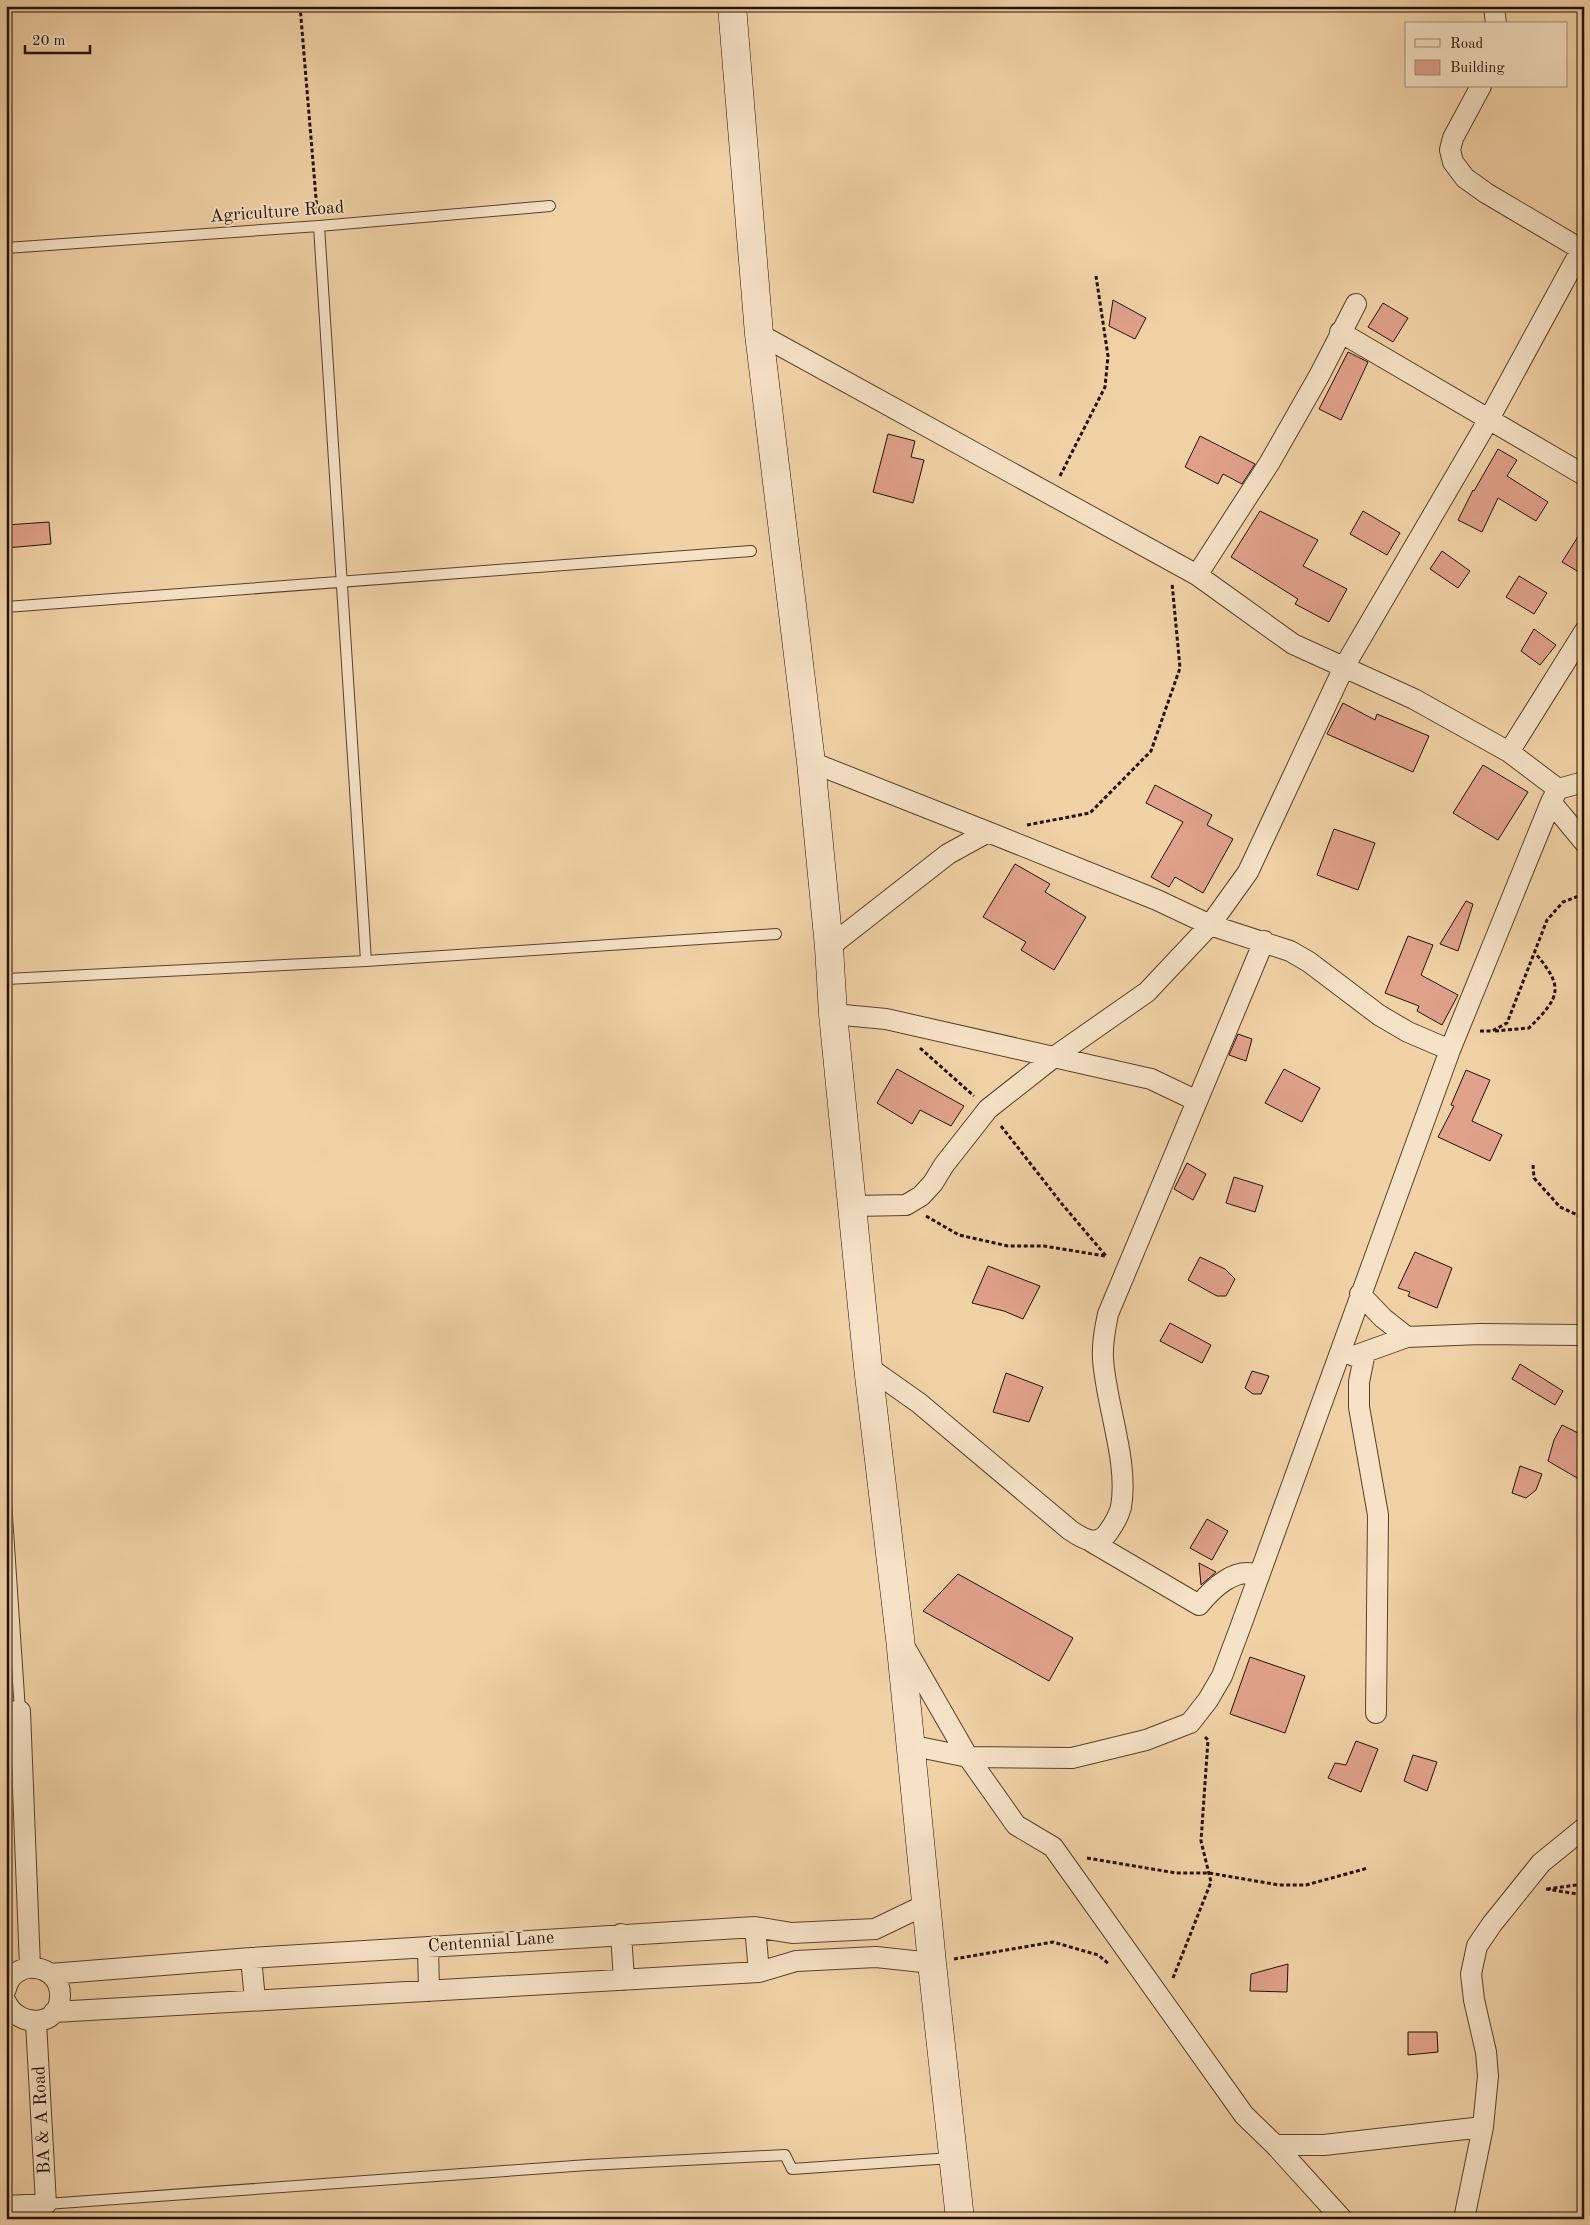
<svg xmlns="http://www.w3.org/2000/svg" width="1590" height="2225" viewBox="0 0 1590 2225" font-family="'Old Standard TT',serif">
<rect width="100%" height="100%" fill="#f1d2a7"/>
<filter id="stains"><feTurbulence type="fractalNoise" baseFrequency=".004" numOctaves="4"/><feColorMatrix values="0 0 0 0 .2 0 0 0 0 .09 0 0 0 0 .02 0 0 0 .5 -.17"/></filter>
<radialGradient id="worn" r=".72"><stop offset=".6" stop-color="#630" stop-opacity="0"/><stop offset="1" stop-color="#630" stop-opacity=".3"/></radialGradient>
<!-- building -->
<path fill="#e0a18b" stroke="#271100" d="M1113,300L1146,318L1135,339L1109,326Z
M1383,303L1408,318L1393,342L1368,327Z
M1348,352L1368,362L1341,420L1319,409Z
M888,434L915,441L911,457L924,460L913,503L873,492Z
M1200,436L1255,464L1242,484L1223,474L1218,484L1185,467Z
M1498,449L1517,460L1507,476L1548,502L1536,521L1498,498L1482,532L1458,520L1473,490L1474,491Z
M1260,511L1318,540L1303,566L1347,589L1329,622L1295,604L1298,599L1231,557Z
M1363,511L1400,533L1387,555L1350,534Z
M49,522L51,544L6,548V525Z
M1584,527V575L1562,562Z
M1442,551L1470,571L1458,588L1430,569Z
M1519,576L1547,593L1534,614L1506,597Z
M1534,629L1556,645L1540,665L1521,651Z
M1343,703L1375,720L1377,714L1429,736L1413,772L1327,734Z
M1483,765L1528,792L1498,840L1453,813Z
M1155,785L1212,815L1207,825L1233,839L1203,893L1175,877L1169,887L1151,877L1183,822L1146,803Z
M1334,829L1375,843L1358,890L1317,875Z
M1015,864L1050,884L1045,892L1086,917L1054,970L1021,950L1026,942L983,917Z
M1466,901L1473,904L1458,951L1440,944Z
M1408,936L1433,945L1421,975L1458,995L1442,1025L1417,1011L1419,1006L1385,993Z
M1238,1034L1252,1039L1246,1061L1229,1055Z
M897,1069L964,1106L951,1126L920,1110L912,1124L877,1103Z
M1284,1069L1320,1088L1302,1122L1265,1103Z
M1466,1070L1490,1080L1472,1121L1502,1135L1490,1161L1438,1137L1454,1106L1451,1105Z
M1187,1163L1206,1174L1193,1200L1174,1189Z
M1234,1177L1263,1186L1255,1212L1226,1203Z
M1415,1252L1452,1268L1437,1308L1408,1296L1410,1292L1398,1288Z
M1200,1257L1225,1269L1235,1279L1226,1296H1217L1188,1280Z
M988,1266L1040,1286L1023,1319L1004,1311L972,1303Z
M1170,1323L1211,1345L1202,1363L1160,1341Z
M1520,1364L1563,1391L1555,1405L1512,1379Z
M1252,1371L1269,1376L1261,1394H1253L1245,1388Z
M1006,1373L1043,1387L1029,1422L993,1412Z
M1562,1425L1584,1436V1482L1548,1461L1554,1440Z
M1520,1466L1542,1474L1536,1490L1526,1498L1512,1493Z
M1207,1519L1228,1531L1212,1560L1190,1548Z
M1199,1563L1216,1572L1201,1585Z
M958,1574L1073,1638L1049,1681L923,1611Z
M1250,1657L1305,1676L1285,1733L1230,1714Z
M1356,1741L1378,1749L1361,1792L1328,1778L1335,1763L1346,1765Z
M1413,1755L1437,1762L1427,1791L1404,1781Z
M1288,1964L1287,1992L1250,1991L1251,1974Z
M1408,2032H1437L1438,2052L1408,2055Z"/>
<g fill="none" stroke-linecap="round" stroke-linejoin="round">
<defs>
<path id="lane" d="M319,226L366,961
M6,248L319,226L550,206
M6,607L751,551
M6,979L366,961L776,934
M6,1501L20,1711
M48,2219L46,2204L588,2165L785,2155L792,2169L951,2158"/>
<path id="street" d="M1494,6L1496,24
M1481,86L1453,138L1450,150L1453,162L1465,178L1486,193L1584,251
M1340,332L1584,475
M759,334L1197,575L1293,644L1414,699L1509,752L1558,789
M1197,575L1270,462L1319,376L1356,304
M1509,752L1584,632
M811,762L988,832
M1551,802L1584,842
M829,947L948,854L988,832L1157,900L1210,925L1290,951L1309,962L1379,1015L1408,1032L1450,1050
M833,1014L886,1019L1151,1079L1197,1101
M853,1206L906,1205L921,1196L933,1183L944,1165L988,1109L1054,1057L1147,992L1210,925L1248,872L1344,667L1489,419L1581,250
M1360,1294L1383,1318L1407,1337
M1365,1352L1359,1382V1407L1378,1515L1376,1713
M1354,1356L1407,1337L1480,1334L1584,1335
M868,1367L919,1403L1070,1530C1083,1539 1098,1548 1109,1531C1114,1524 1119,1515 1121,1507C1129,1462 1106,1405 1103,1359C1102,1343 1105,1329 1108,1314L1264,941
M1090,1541L1199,1605C1212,1589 1236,1565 1259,1576
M903,1644L968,1757L1016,1825L1053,1847L1244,2115L1275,2145H1324L1483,2127
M6,1712L20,1711L30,1967
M909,1745L968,1757L1072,1758L1146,1740L1190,1723L1208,1700L1222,1676L1240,1628L1450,1050L1551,802L1558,789L1584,782
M755,1927L759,1972
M621,1934L624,1980
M428,1947L429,1991
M251,1958L255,2000
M50,1974L251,1958L755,1927L792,1933L875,1929L927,1904
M6,1989C13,1957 61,1963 60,1996C60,2027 19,2029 6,2002
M54,2012L759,1972L796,1961L876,1957L932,1963
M1275,2145L1342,2219
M6,2206L46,2204L36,2022
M1464,2219L1483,2127L1488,2076L1486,2052L1474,2000L1471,1974L1477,1946L1492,1924L1541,1863L1584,1828"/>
<path id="secondary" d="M732,6L759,334L811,762L829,947L833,1014L868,1367L900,1638L932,1963L960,2219"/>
</defs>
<!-- lane casing -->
<use href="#lane" stroke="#5a412a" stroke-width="12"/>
<!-- street casing -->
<use href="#street" stroke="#5a412a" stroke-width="22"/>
<!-- secondary casing -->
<use href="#secondary" stroke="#271100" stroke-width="29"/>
<!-- path -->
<path stroke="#271100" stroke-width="3" stroke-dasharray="4 2.5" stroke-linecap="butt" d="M300,6L317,210
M1060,476L1105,387L1108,356L1096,276
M1027,825L1090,813L1151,751L1180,668L1172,583
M1480,1031H1492L1507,1023L1547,920L1563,902L1584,894
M1495,1031L1529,1028C1560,997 1565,988 1535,953
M920,1048L974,1096
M1001,1126L1062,1204L1106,1256
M1533,1165L1534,1178L1560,1207L1584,1218
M926,1216L959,1235L1008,1246H1044L1105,1256
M1087,1858L1176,1873H1209L1279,1885H1306L1368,1868
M1546,1889L1584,1895
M1547,1889L1584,1884
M954,1959L1053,1942L1098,1955L1109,1964
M1173,1978L1211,1882L1201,1841L1208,1740L1205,1737"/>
<!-- lane -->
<use href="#lane" stroke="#f6e2c6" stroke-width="10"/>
<!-- street -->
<use href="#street" stroke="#f6e2c6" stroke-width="20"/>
<!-- secondary -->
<use href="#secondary" stroke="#f6e2c6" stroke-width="28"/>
</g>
<g text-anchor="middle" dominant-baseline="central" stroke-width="4" stroke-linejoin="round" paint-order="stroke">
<!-- street labels -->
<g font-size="18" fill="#271100" stroke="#f6e2c6">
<text transform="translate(277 212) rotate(-4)">Agriculture Road</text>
<text transform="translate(491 1942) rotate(-4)">Centennial Lane</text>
<text transform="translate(42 2120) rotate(-93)">BA &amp; A Road</text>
</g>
</g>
<!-- margin -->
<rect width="1590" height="2225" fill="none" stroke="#f1d2a7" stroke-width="25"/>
<rect x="8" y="8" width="1575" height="2210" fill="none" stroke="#271100" stroke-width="2.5"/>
<rect x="12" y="12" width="1565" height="2200" fill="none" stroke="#271100"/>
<!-- legend -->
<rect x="1405" y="22" width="162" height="65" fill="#f6e2c6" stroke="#a38e77"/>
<rect x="1415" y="39" width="25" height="8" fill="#f6e2c6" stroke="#a38e77"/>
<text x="1450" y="48" font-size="15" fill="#271100">Road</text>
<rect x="1415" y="60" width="25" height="15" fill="#e0a18b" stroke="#a38e77"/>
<text x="1450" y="72" font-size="15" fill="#271100">Building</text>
<!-- scale -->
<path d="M25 45v8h65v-8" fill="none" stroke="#271100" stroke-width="2.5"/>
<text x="32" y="45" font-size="15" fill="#271100" stroke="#f6e2c6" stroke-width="4" paint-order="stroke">20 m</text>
<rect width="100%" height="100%" filter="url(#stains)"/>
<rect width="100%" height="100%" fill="url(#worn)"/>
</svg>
